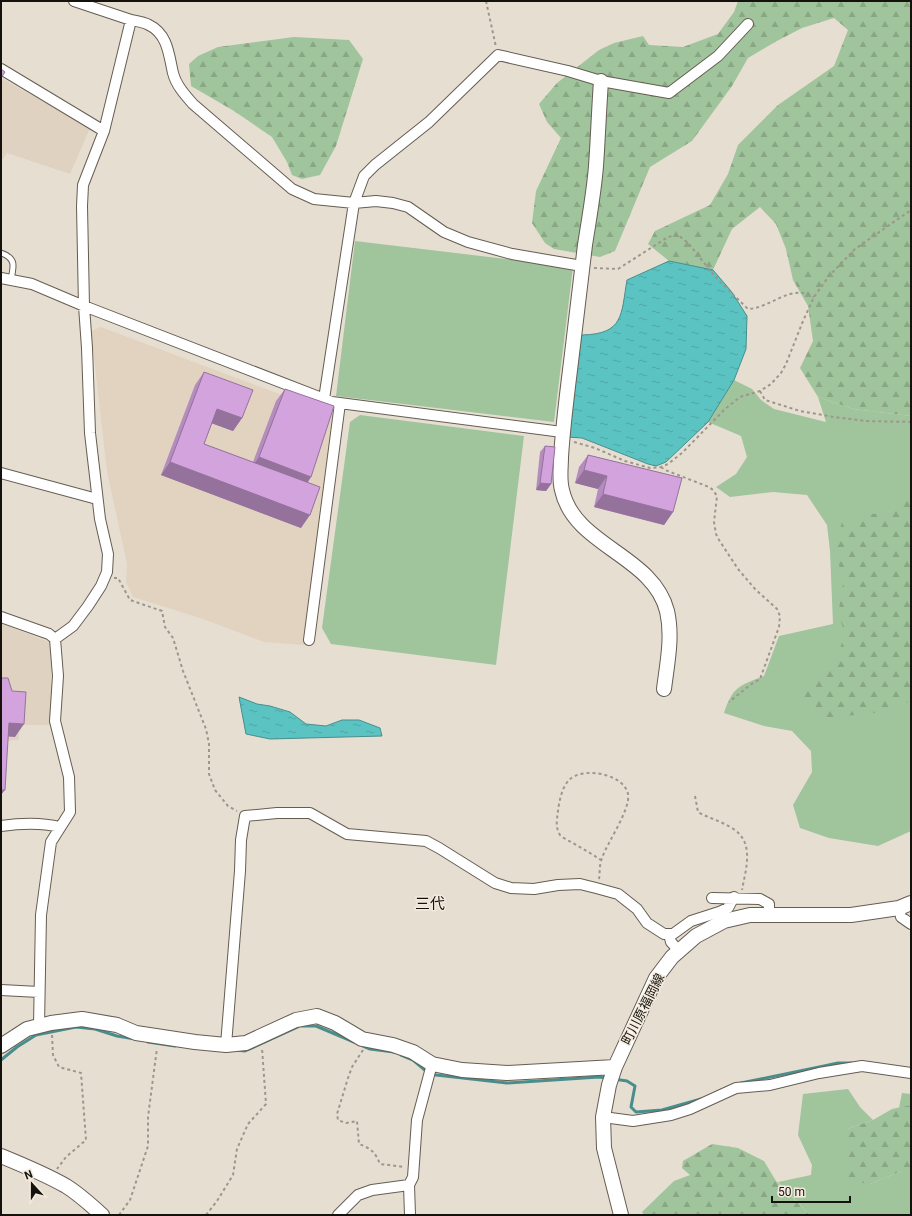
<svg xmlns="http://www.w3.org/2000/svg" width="912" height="1216" viewBox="0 0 912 1216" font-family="Roboto,'Noto Sans JP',sans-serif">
<defs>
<pattern id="forest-firs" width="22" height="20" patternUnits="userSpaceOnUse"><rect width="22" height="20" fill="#a0c49b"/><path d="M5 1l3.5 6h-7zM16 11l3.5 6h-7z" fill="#89a784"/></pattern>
<pattern id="water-ripples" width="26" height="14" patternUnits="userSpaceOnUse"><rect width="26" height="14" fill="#5cc3c3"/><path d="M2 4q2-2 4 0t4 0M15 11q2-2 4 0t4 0" fill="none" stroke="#4fa6a6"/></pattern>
</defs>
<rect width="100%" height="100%" fill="#e7ded2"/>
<!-- built -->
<path fill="#e0d2c0" d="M1,78L90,128L70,174L7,153L1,161Z
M1,623L51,643V725H19V740L5,741L1,793Z"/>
<!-- education -->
<path fill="#e2d3c0" d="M101,327L333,414L304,645L264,642L203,619L133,597L126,582L127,564L107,472L91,331Z"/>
<!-- grass -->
<path fill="#a0c49b" d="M355,241L573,267L554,422L336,396Z
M734,380L752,389L761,400L774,409L826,422L818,397L853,409L911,416V831L878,846L829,838L800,828L793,805L812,772L811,751L792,731L764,726L724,713C733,686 739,686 764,676L779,636L833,624L830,551L827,525L807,495L773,492L730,497L716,487L736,474L747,457L741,436L708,422Z
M360,415L524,436L496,665L331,644L322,628L350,422Z
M848,1089L860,1107L873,1120L847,1129L870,1184L902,1171H911V1215H810L778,1182L811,1175L812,1165L798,1135L803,1094Z
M902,1093L911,1094V1105L899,1108Z"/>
<!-- forest -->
<path fill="url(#forest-firs)" d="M738,1H911V416L853,409L818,397L800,368L813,341L808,306L793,280L786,249L776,224L760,207L732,229L713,270L669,261L648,244L655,231L710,205L728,174L738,145L778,105L834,66L848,30L834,18L802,28L775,42L748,58L732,86L692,141L650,167L615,251L600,257L554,249L545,243L532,223L536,191L561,138L547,122L539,104L557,83L599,50L614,43L643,36L649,45L683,47L718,34L734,12Z
M294,37L349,40L363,59L336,146L320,175L302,179L292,175L287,162L272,137L234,111L191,86L189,64L198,56L218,47Z
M911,492V701L874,713L814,719L801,701L813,681L836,662L845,632L838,615L843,584L835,546L842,522L860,515L885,513L898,504Z
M911,1105V1171H902L870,1184L849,1181L844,1157L847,1129L873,1120L892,1109Z
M712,1144L738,1148L764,1161L776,1181L810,1215H644L642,1212L674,1181L690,1175L682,1168L683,1161Z"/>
<!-- water -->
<path fill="url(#water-ripples)" stroke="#478e8d" d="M669,261L713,270L731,291L747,316L746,349L734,380L708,422L666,462L656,466L648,464L582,438L567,437L577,330L582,335C624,334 621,315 627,280Z
M239,697L257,704L270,706L290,712L306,724L326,726L342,720H359L380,728L382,736L270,739L246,734Z"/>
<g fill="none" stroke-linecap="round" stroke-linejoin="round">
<!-- stream -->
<path stroke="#478e8d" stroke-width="3" d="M148,1042L175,1046
M363,1046L370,1049L394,1052
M236,1050L245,1051L300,1026H316L354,1042
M401,1055L413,1060L426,1071L436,1075L507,1083L599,1077L607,1078
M1,1060L17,1047L36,1035L76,1027L95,1029L117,1036L135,1039
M614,1079L627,1081L635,1086L631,1107L636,1112L662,1110L701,1099
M741,1083L824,1066L838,1063H852
M715,1093L726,1088"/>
<defs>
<path id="lane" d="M1,253C16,258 14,266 11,279"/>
<path id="street" d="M131,20C137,21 144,22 149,25C168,34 169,56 173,73C176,85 185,95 193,104L292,189L314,199L354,203L376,201L393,203L408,207L444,232L468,242L512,254L582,266
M1,69L104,131
M1,278L32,284L84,306L332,402L562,432
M324,399L354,203L364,176L375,165L429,122L498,55L568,71L601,81L669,93L718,56L748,24
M1,473L97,499
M1,617L49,634L55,639L58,676L55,721L69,777L70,812L51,842L41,915L39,1026
M55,639L73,626L88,606L101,586L107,572L108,554L100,519L90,433L87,348L84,306L82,206L83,185L104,131L131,20L74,1
M309,640L340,403
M1,826C21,823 40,822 60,827
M712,898L760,899L769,904V916
M899,908L901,917L911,924
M719,912L728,908L734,897
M669,934L671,942L679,951
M1,990L39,992
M226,1045L240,871L241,840L245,816L277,813H310L347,834L426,841L439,848L495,883L511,888L534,889L558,885L580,884L596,888L618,894L637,909L647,923L664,934H673L691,921L719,912L724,921
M603,1117L633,1121L671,1115L690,1109L736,1088L770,1085L819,1073L862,1066L911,1073
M338,1215L358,1195L372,1190L409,1185
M410,1215L409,1185L413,1177L417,1120L432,1064"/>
<path id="secondary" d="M601,81C599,109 598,138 596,166C594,192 589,219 585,245C580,284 576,323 571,362C567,394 563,425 561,457C561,468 559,479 562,490C574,546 653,555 667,611C673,637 667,664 664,689
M1,1046L27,1029L51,1023L82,1019L117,1025L136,1033L195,1042L226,1045L246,1043L296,1020L317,1016L335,1023L362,1039L393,1045L413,1052L432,1064L462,1070L507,1073L615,1067
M1,1156C23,1165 45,1174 66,1186C79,1194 91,1205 102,1215
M621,1215L604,1148L603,1117L609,1085L615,1067L656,978L672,957L696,936L724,921L750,915H851L899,908L911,903"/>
</defs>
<!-- lane casing -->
<use href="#lane" stroke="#655d53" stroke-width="7"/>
<!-- street casing -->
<use href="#street" stroke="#655d53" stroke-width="12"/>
<!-- secondary casing -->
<use href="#secondary" stroke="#655d53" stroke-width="16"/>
<!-- path -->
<path stroke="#9d968d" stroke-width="2" stroke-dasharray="3 3" stroke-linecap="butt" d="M486,1L496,47
M594,268L618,269L668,237L678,235L688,243L718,280L748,309C771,308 791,283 814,297
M760,391L765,400L800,411L834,417L866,421L911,422
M574,442L595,448L625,461L650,468L661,467L668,464L682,453L725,409L740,397L760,391L771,384L781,373L786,364L803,321L814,297L829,276L855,249L911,210
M661,467L665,470L709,487L713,490L717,496L714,522L716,534L719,540L738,569L755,589L777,609L780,616L779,627L760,679L750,685L729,702
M114,578H118L130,600L162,611L165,627L173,638L183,671L206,729L209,744V774L215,790L228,806L237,811
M695,796L698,812C708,818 721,821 732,828C755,842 746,868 742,890
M599,879C600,873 599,865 602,858C607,843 631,809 628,794C624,774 583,766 569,780C562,787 559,802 558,811C557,819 555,827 560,835C561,837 565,838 567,840C579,846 590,853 601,860
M52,1035L53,1055L59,1067L81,1073L86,1140L66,1157L57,1169
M363,1050L352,1067L348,1078L337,1114L338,1120L346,1123L357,1121L359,1144C372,1149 375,1152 380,1164L405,1167
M119,1215L130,1200L148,1146V1117L157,1048
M206,1215L217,1201L233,1175L237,1149L248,1124L266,1104L262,1048"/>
<!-- lane -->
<use href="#lane" stroke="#fff" stroke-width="5"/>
<!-- street -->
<use href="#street" stroke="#fff" stroke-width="10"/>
<!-- secondary -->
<use href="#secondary" stroke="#fff" stroke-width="14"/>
</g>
<!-- wall -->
<path fill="#b58cbe" d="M204,372L242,418L233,431L212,423L204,444L253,462L276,401L285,389L311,477L308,482L301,528L161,475L195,385Z
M545,446L551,484L546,491L536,490L540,452Z
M588,455L673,512L664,525L594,507L598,489L575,483L579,467Z"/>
<!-- shaded-wall -->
<path fill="#94729b" d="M217,409L242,418L233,431L208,422Z
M259,457L311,477L302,490L250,470Z
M170,462L310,515L301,528L161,475Z
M584,470L607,476L598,489L575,483Z
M540,483L551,484L546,491L536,490Z
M603,494L673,512L664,525L594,507Z
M9,723L24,724L15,737L1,736Z
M1,790H5L1,795Z"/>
<!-- building -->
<path fill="#d3a3dd" stroke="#94729b" d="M1,69L5,72L1,78Z
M204,372L253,390L242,418L217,409L204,444L320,487L310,515L170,462Z
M285,389L334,406L311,477L259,457Z
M545,446L555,447L551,484L540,483Z
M588,455L682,478L673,512L603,494L607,476L584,470Z
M1,678H8L12,691L26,692L24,724L9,723L5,790H1Z"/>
<g text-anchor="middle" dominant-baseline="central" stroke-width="3" stroke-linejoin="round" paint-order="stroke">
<!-- street labels -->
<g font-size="13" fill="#15120e" stroke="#f4ebdf">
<text transform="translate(643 1009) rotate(-63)">町川原福岡線</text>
</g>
<!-- quarter labels -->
<g font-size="15" fill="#15120e" stroke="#f4ebdf">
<text x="430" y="904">三代</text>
</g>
</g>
<!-- border -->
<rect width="912" height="1216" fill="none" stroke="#15120e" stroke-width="4"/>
<!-- north arrow -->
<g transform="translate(32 1184) rotate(339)" stroke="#f4ebdf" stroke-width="3" paint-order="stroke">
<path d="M0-3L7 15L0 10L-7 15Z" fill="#15120e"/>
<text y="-6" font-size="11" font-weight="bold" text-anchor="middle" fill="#15120e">N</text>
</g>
<!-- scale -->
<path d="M772 1196v6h78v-6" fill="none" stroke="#15120e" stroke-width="2"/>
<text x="778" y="1196" font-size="12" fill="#15120e" stroke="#f4ebdf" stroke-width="3" paint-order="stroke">50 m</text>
</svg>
